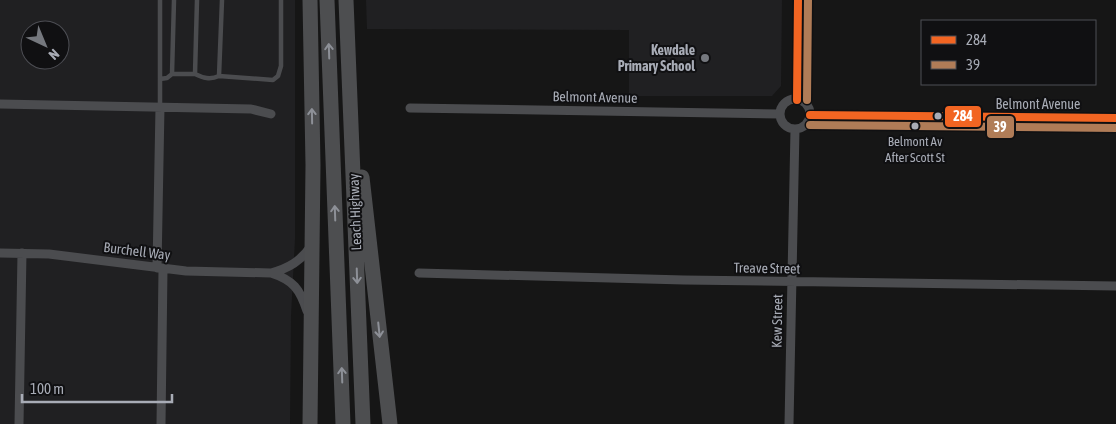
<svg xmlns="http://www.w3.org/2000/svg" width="1116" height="424" viewBox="0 0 1116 424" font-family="'Asap Condensed',sans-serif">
<rect width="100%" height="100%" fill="#161616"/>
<!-- built -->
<path fill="#202022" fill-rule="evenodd" d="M0,0H295V239L291,316L290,424H0ZM30,30H60V60H30Z
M366,0H782L781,86L772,96H629V30L367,29Z"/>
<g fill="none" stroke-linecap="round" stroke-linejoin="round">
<!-- service -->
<path stroke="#4b4c4f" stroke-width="4.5" d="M160,0V107
M197,0L195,74C203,78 210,80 219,76L222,0
M172,74H195
M219,76L273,80L278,76L281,66V0
M160,79L167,78L172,74L174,0"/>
<!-- minor -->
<path stroke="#4b4c4f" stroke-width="9" d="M780 114a15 15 0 1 1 30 0a15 15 0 1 1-30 0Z
M797,100L798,0
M0,104L251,109L271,114
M410,108L780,114
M810,115L1116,118
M0,253L49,254L186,271L271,273C293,280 300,289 307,311
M157,268L160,107
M271,273C289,268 301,261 311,246
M419,273L684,280L1116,286
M19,424L22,253
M161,424L163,269
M789,424L795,129"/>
<!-- motorway -->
<path stroke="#4d4e50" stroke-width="15" d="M310,0L313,165L310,424
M327,0L343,424
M346,0L363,424
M362,177L390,424"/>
<defs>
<path id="bus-1" d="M797,100L798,0
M810,115L1116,118"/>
<path id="bus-2" d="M807,100L808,0
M810,125L1116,128"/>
</defs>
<!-- bus-1 casing -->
<use href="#bus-1" stroke="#101012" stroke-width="11"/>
<!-- bus-2 casing -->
<use href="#bus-2" stroke="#101012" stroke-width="11"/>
<!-- bus-1 -->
<use href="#bus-1" stroke="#f26522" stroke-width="8"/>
<!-- bus-2 -->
<use href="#bus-2" stroke="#b07c57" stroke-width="8"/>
</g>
<!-- one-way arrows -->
<defs><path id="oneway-shaft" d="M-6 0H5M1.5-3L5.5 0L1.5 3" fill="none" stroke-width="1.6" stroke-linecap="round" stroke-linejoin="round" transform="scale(1.25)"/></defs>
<g stroke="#8d9097">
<use href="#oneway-shaft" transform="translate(329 51) rotate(-92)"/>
<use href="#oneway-shaft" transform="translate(312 116) rotate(-91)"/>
<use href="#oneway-shaft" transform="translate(335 213) rotate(-92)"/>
<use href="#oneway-shaft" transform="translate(357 276) rotate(88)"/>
<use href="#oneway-shaft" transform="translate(379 330) rotate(84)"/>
<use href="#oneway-shaft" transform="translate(342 375) rotate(-92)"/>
</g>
<!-- markers -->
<circle fill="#75787e" stroke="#101012" stroke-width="2" cx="705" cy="58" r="5"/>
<g fill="#a8acb6" stroke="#101012" stroke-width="2">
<circle cx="938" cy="116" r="4.5"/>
<circle cx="915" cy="126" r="4.5"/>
</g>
<g text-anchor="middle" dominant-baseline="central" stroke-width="4" stroke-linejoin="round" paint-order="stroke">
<!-- bus labels -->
<g font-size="13" fill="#a8acb6" stroke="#101012">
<text x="915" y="141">Belmont Av<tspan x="915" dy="16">After Scott St</tspan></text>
</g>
<!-- poi labels -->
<g font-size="14" font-weight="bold" fill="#a8acb6" stroke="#101012" text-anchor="end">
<text x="695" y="50">Kewdale<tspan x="695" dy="16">Primary School</tspan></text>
</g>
<!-- street labels -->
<g font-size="14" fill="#a8acb6" stroke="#101012">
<text transform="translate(595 97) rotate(1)">Belmont Avenue</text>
<text x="1038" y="104">Belmont Avenue</text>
<text transform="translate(355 212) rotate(-92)">Leach Highway</text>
<text transform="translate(137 251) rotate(7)">Burchell Way</text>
<text transform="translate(767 268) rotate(1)">Treave Street</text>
<text transform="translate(777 321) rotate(-89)">Kew Street</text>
</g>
</g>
<g stroke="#101012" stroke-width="2">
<rect x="944" y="105" width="38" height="23" rx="5" fill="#f26522"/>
<rect x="986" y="115" width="29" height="24" rx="5" fill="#b07c57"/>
</g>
<g font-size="14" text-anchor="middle" font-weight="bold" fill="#fff">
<text x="963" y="121">284</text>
<text x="1000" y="132">39</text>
</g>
<!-- legend -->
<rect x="921" y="20" width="175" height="65" fill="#101012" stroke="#4d4e54"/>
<rect x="931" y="36" width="25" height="8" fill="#f26522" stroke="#4d4e54"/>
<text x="966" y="45" font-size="15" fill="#a8acb6">284</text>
<rect x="931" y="61" width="25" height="8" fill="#b07c57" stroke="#4d4e54"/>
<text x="966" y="70" font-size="15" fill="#a8acb6">39</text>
<!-- north arrow -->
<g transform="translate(45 45) rotate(136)"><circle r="24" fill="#101012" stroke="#4d4e54"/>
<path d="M0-4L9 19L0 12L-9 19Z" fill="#75787e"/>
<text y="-8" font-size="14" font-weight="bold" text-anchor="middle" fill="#a8acb6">N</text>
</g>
<!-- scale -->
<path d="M22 394v8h150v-8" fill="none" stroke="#a8acb6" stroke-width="2.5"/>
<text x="30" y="394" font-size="15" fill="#a8acb6" stroke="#101012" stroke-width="4" paint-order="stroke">100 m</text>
</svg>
